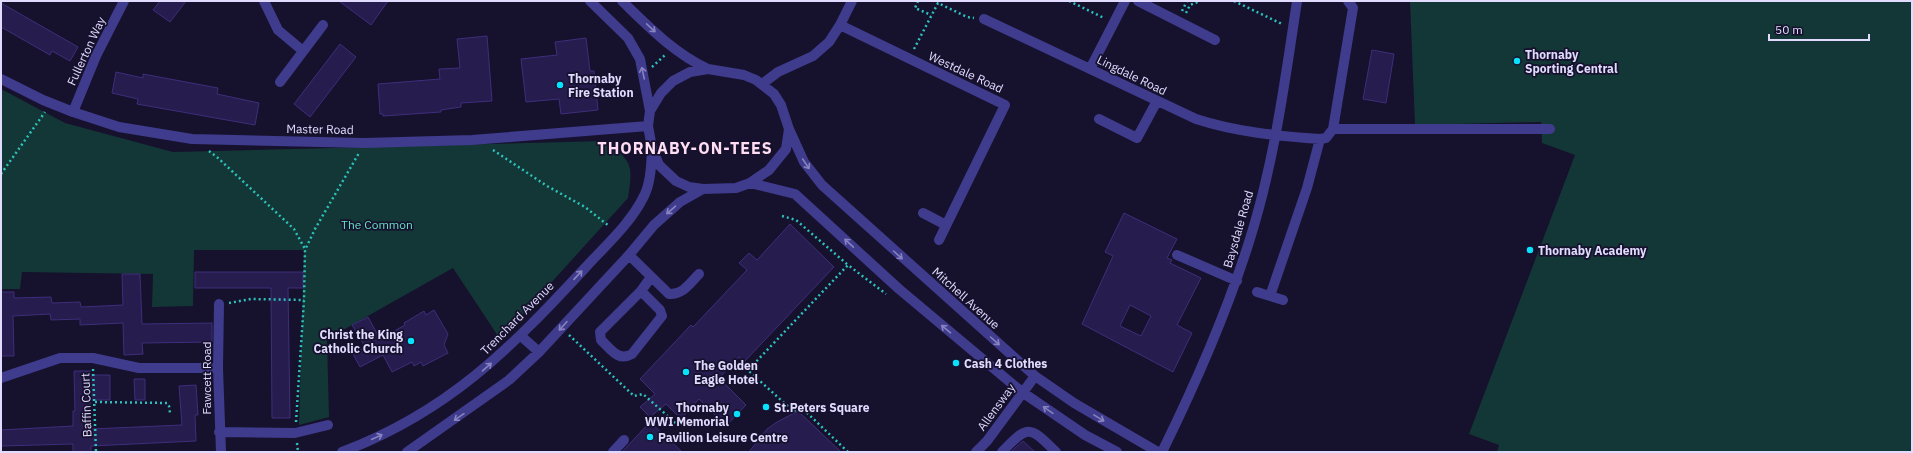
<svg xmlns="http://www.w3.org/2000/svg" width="1913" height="453" viewBox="0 0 1913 453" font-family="'IBM Plex Sans',sans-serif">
<rect width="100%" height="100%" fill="#16112d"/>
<!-- green -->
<path fill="#133736" d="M1410,1H1912V452H1497L1499,445L1469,434L1575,155L1542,143L1541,122L1415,125Z
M1,89L65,123L173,152L604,141C633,161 633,165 628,198L500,339L453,268L327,339L329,417L299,425L304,250H194L193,306L152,307L153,274L22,272L20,289H1Z"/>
<!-- building -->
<path fill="#271c4e" stroke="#3e2e7b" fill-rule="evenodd" d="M160,1H186L170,22L153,10Z
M339,1H388L371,25Z
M1,3L78,47L70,61L52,51L50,55L1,27Z
M487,36L492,101L461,103V107L441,110V112L383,116V114H380L378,84L440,79L439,69L460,68L457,39Z
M586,38L590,71H594L598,110L561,114L559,99L526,102L521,59L557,55L555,42Z
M340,44L356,57L310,117L294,104Z
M1372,50L1394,54L1386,103L1363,99Z
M116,72L143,78V74L218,88L217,94L259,103L255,125L137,104L138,99L112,93Z
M1124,213L1177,239L1167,258L1172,260L1170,263L1201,278L1177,325L1192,333L1173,372L1082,324L1113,256L1105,252ZM1130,305L1151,316L1141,336L1120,326Z
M790,224L834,267L744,362L739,357L719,378L746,405L726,426L699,399L681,419L666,404L650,417L640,407L655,394L640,379L691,325L693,327L747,270L739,263L749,253L757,260Z
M195,272H303V288H288L290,418H272L271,288H195Z
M122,274H140L142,324L212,323V342L142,343L143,354L124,355L123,323L80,325V319L51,320L50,314L13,316L14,356H1V292H14V298L51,297L52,303L80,302L81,307L123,305Z
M434,310L448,334L444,345L448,353L423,366L421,362L414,366L412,362L392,372L383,355L360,367L353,354L365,347L352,325L368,317L380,339L405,325L404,323L424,311L426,315Z
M74,371H90V375H110V400H90L91,429L182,425L179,386L196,385L198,415H195L196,441L91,446V452H73V444L1,446V430L73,426V411H75Z
M134,379H145V400H135Z
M798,411L841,452H749L767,429L777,422Z
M650,422L682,452H622Z
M1023,441L1035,452H1011L1015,448Z"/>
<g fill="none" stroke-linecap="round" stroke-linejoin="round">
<!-- path -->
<path stroke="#2dc2bc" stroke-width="2.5" stroke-dasharray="2 3" stroke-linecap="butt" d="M918,1L915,8L931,15
M1069,1L1104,18
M1234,1L1282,24
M1182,11L1187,1
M1186,13L1190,5L1200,1
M914,49L938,3L967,17L974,18
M652,67L665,55
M493,150L547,186L585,207L609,226
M209,151L218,158L294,229L305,249
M1,174L45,112
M782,216L796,220L848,265
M229,303L251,299L304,300
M569,335L634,396L643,394L680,427L685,422
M93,369L96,452
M95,402L167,403L169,406L170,413
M296,422L304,300L305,250L315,229L359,153
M297,443L298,452
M848,452L802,408L793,411L749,371L752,366L848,265L886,294"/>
<!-- minor -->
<path stroke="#3f3b8d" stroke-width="10" d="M264,1L278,30L303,51
M590,1L628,38L640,59L650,111
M622,1C649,27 674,53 708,69
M1138,1L1215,40
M984,19L1196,119C1236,132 1278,136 1320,139L1326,138L1333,129L1353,8L1348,1
M840,25L1005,105L939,240
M1090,69L1125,1
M1,79L43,100L73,112L119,127L192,139L364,143L472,140L648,126
M280,82L323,25
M762,84L778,72L813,56L829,42L840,25L852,1
M73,112L96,56L124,1
M1099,119L1137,138L1157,101
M789,129L804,162L822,185L1035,376L1074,403L1158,452
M1333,129H1550
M750,183L769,170L786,149L789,129L781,105L774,94L756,80L744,75L708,69L690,72L673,81L661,93L650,111L648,126L652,148L659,165L676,181L689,187L703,189L736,188L750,183L795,194L899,289L1022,392L1085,435L1117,452
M923,213L946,225
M629,255L669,294C683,295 690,283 699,274
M1177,255L1237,281
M641,291L660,310L662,316L632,354C618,362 611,349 601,340L600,332L641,291L651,277
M1257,292L1283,300
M1270,296L1307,188L1320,139
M219,304L218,368L221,452
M521,336L539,352
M1,378L60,358H93L139,368H218
M219,432L295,433L328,425
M342,452C448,412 510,349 585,268C605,246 631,223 644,196C651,182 651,165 652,151
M407,452L509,380L539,352L629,255L654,225L680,202L703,189
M613,452L624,440
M976,452L987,441L1035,376
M1002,452C1028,425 1029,425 1056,452
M1162,452C1196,383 1226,315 1249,242C1274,164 1285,81 1297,1"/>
</g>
<!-- one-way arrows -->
<defs><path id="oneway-shaft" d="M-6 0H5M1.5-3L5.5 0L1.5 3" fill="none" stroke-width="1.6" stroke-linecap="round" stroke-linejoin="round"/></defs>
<g stroke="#8883c0">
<use href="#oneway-shaft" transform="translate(651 28) rotate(43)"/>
<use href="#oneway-shaft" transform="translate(643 73) rotate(-102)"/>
<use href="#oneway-shaft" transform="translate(806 164) rotate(56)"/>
<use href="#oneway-shaft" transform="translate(671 210) rotate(139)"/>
<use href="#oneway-shaft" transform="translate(849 243) rotate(-137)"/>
<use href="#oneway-shaft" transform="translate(898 255) rotate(42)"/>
<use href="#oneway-shaft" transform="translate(578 275) rotate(-47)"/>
<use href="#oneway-shaft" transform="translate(563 326) rotate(132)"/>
<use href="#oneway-shaft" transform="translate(946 329) rotate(-140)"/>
<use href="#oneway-shaft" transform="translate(995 341) rotate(42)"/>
<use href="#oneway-shaft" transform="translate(487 367) rotate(-41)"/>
<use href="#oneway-shaft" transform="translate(1048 410) rotate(-145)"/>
<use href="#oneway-shaft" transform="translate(459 417) rotate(145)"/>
<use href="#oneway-shaft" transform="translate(1099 418) rotate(31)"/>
<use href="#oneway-shaft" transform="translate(377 437) rotate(-25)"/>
</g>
<!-- markers -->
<g fill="#08e2ff" stroke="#16112d" stroke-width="1.5">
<circle cx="1517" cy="61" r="4"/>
<circle cx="560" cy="85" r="4"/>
<circle cx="1530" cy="250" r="4"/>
<circle cx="411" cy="341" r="4"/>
<circle cx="956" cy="363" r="4"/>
<circle cx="686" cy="372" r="4"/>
<circle cx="766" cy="407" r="4"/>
<circle cx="737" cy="414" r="4"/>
<circle cx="650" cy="437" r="4"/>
</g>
<g text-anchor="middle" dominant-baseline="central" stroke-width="3.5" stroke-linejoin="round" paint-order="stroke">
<!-- street labels -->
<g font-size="12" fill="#e1dcff" stroke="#16112d">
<text transform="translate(86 51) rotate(-65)">Fullerton Way</text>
<text transform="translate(966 72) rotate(25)">Westdale Road</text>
<text transform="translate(1132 75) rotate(26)">Lingdale Road</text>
<text transform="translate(320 129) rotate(1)">Master Road</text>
<text transform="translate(1238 229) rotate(-74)">Baysdale Road</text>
<text transform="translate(966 298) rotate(42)">Mitchell Avenue</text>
<text transform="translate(517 318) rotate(-45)">Trenchard Avenue</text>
<text transform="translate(206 378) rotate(-90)">Fawcett Road</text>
<text transform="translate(86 405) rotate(-92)">Baffin Court</text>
<text transform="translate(996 407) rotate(-54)">Allensway</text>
</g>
<!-- poi labels -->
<g font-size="12" font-weight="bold" fill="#e1dcff" stroke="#16112d" text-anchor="start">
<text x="1525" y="54">Thornaby<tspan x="1525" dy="14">Sporting Central</tspan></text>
<text x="568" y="78">Thornaby<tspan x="568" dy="14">Fire Station</tspan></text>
<text x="1538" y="250">Thornaby Academy</text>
<text x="403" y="334" text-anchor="end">Christ the King<tspan x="403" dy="14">Catholic Church</tspan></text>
<text x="964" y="363">Cash 4 Clothes</text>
<text x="694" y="365">The Golden<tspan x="694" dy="14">Eagle Hotel</tspan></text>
<text x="729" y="407" text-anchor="end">Thornaby<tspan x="729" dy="14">WWI Memorial</tspan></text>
<text x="774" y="407">St.Peters Square</text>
<text x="658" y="437">Pavilion Leisure Centre</text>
</g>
<!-- park labels -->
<g font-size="12" fill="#63e4c6" stroke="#16112d">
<text x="377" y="224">The Common</text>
</g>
<!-- district labels -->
<g font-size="16" font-weight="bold" letter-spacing="1" fill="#ffdef3" stroke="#16112d">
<text x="685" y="148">THORNABY-ON-TEES</text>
</g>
</g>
<!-- border -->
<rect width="1913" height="453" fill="none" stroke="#e1dcff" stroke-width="4"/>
<!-- scale -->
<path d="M1769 34v6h100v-6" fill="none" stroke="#e1dcff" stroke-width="2"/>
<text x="1775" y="34" font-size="12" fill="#e1dcff" stroke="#16112d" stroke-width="3" paint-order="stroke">50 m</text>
</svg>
